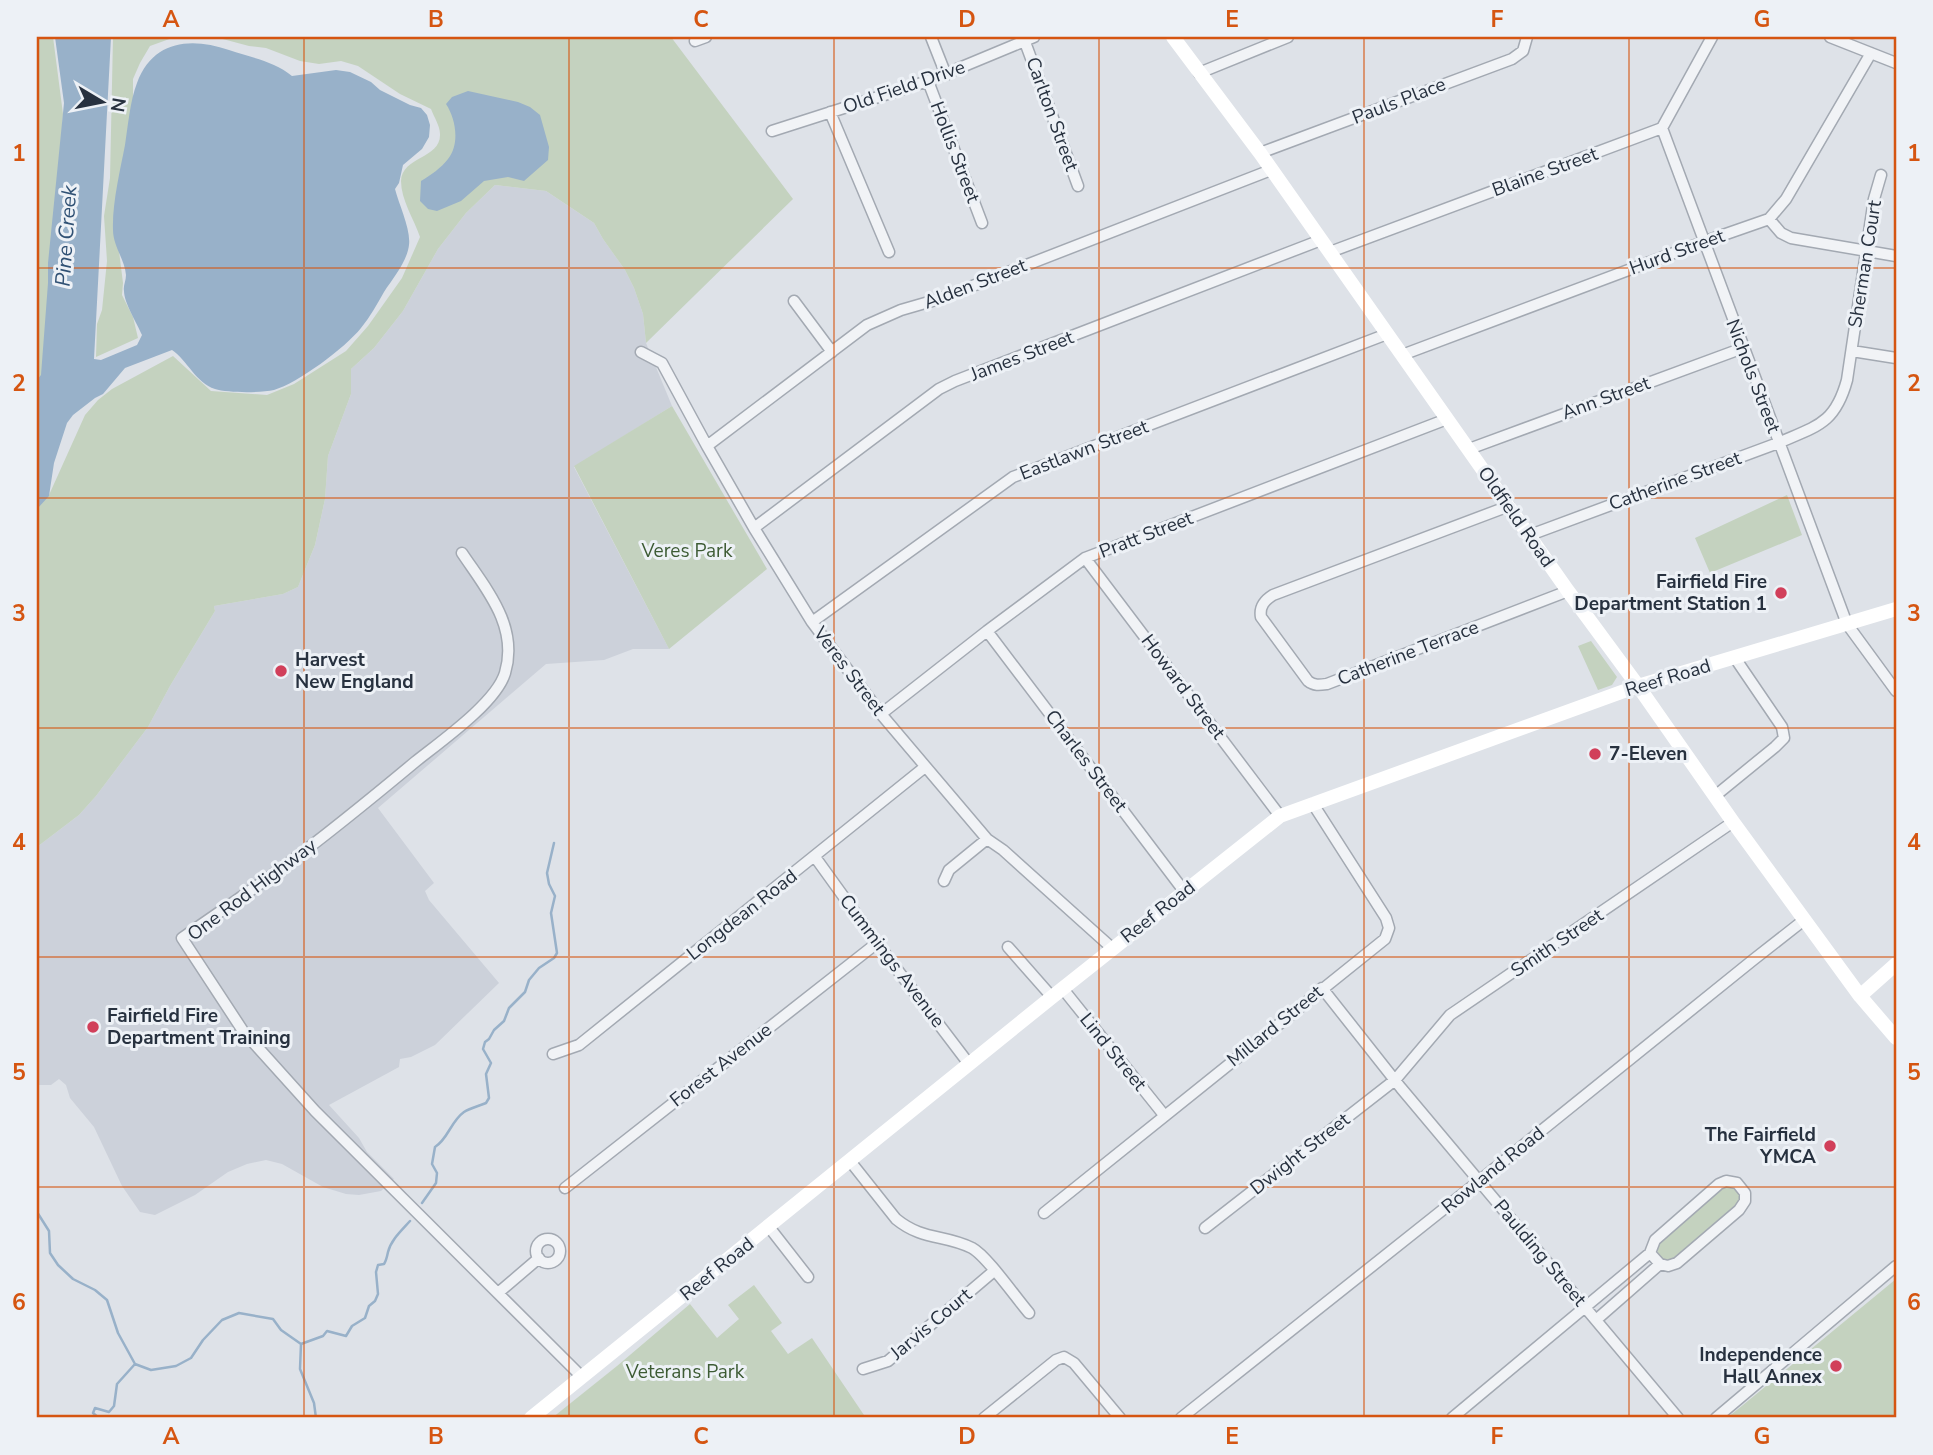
<svg xmlns="http://www.w3.org/2000/svg" width="1933" height="1455" viewBox="0 0 1933 1455" font-family="'Nunito Sans',sans-serif">
<rect width="100%" height="100%" fill="#dee2e8"/>
<!-- built -->
<path fill="#ccd1da" d="M495,185L546,191L594,223L603,239L625,270L634,288L643,314L646,343L672,406L574,467L669,649H633L604,660L546,664L378,808L434,883L425,891L429,900L499,983L435,1045L411,1057L400,1059L399,1067L329,1105L359,1138L367,1152L394,1179L381,1191L359,1195L346,1194L323,1187L282,1164L266,1160L247,1164L228,1172L195,1195L155,1215L140,1212L122,1186L94,1127L70,1098L66,1085L59,1079L51,1085H37V847L79,815L96,796L148,727L170,686L215,611L214,606L283,594L298,587L315,545L325,499L328,456L351,394V369L374,348L403,311L438,249L466,213Z"/>
<!-- green -->
<path fill="#c4d2bf" d="M37,37H53L63,114L54,296L37,405Z
M113,37H175L150,46L140,63L133,79V106L116,227L123,283L122,295L133,317L138,338L96,357L97,324L102,310L107,261L104,216L110,178Z
M207,37H671L793,199L646,343L643,314L634,288L625,270L603,239L594,223L546,191L495,185L466,213L438,249L403,311L374,348L351,369V394L328,456L325,499L315,545L298,587L283,594L214,606L215,611L170,686L148,727L96,796L79,815L37,847V483L49,495L85,415L98,400L112,389L173,356L211,391L267,395L294,384L346,351L368,326L402,278L420,237C414,219 401,200 401,181C402,156 441,159 440,134C440,126 434,117 431,109L400,94L358,66L341,61L319,64L300,61L266,48L249,46L219,38Z
M672,406L767,569L669,649L574,466Z
M1787,495L1802,535L1710,573L1695,538Z
M1591,641L1617,677L1612,685L1598,690L1578,646Z
M1725,1185C1733,1186 1739,1188 1741,1198L1737,1206L1676,1258C1664,1264 1655,1256 1657,1243Z
M1896,1279V1418H1727L1743,1405Z
M754,1285L782,1323L771,1331L788,1354L812,1338L866,1418H552L617,1366L690,1304L717,1338L739,1319L728,1305Z"/>
<!-- water -->
<path fill="#98b1c9" d="M55,37H111L94,359L101,360L137,345L142,335C137,323 124,303 124,291C123,286 126,281 126,275C125,260 113,246 113,230C112,204 120,171 125,145C128,126 130,101 137,83C153,40 191,37 229,50C252,58 274,61 292,76L336,70L350,72L371,82L380,90L410,105L421,108L427,115L430,125L429,137L422,149L403,165L399,183L395,189C399,205 411,229 409,245C407,262 393,278 384,292C377,304 370,317 361,328C345,348 298,383 274,390C260,393 228,393 215,389C196,383 187,360 172,350L125,368L103,394L95,398L73,415L67,423L54,463L49,496L37,509V380L41,375L48,283V263L64,103Z
M468,91L518,102L530,107L540,115L549,147L548,160L524,181L508,177L484,181L461,201L437,211L428,209L420,201L421,181C431,175 441,168 448,159C460,144 456,119 446,104L452,97Z"/>
<g fill="none" stroke-linecap="round" stroke-linejoin="round">
<!-- stream -->
<path stroke="#98b1c9" stroke-width="2.5" d="M422,1203L436,1183L437,1173L432,1164L435,1147C448,1139 451,1121 464,1112C470,1108 479,1106 486,1103L489,1098L486,1074L491,1063L483,1049L485,1042L489,1039L494,1030L504,1021L509,1008L525,992L529,980L539,968L554,958L557,953L551,913L555,896L549,884L547,873L554,843
M37,1212L49,1231L50,1253L58,1265L73,1279L95,1290L107,1300L118,1333L135,1364L151,1370L176,1366L191,1358L203,1340L222,1320L239,1313L273,1319L281,1330L301,1344L300,1369L314,1403L316,1418
M301,1344L323,1336L327,1331L346,1336L352,1326L365,1318L369,1306L375,1301L378,1294L376,1272L378,1265L384,1264C386,1261 387,1257 388,1252C391,1240 401,1231 410,1221
M99,1418L93,1413L95,1408L109,1412L114,1406L117,1384L135,1364"/>
<defs>
<path id="street" d="M931,37L946,75
M1830,37L1896,63
M695,41L706,37
M1025,42L1078,186
M1199,73L1288,37
M928,81L982,223
M830,112L889,252
M1662,128L1847,624L1896,691
M772,131L928,81L1034,37
M1260,153L1512,59L1523,51L1527,37
M1769,219L1781,233L1791,238L1896,256
M1330,252L1662,128L1712,37
M794,301L832,352
M1852,351L1896,358
M641,352L662,363L707,446L754,528L812,622L881,714L987,839L1003,850L1112,948
M1402,355L1703,242L1769,219L1786,199L1871,53
M707,446L867,325L901,310L939,299L1271,170
M1469,449L1743,348
M1509,506L1273,595C1265,600 1259,606 1261,617L1308,681C1314,686 1320,685 1327,684L1568,591
M754,528L939,389L955,381L1321,240
M1530,535L1778,443C1817,426 1835,424 1847,380L1874,199L1881,175
M462,553C486,589 519,626 505,673C496,703 440,742 415,762C373,797 330,832 286,865C252,890 217,914 182,938L243,1031L315,1111L582,1377
M1085,558L1280,816
M812,622L1013,477L1387,334
M987,631L1184,891
M881,714L987,631L1085,558L1447,419
M1715,796L1775,747L1784,738L1782,727L1735,658
M815,857L877,943L969,1064
M944,881L949,870L987,839
M1008,947L1052,997
M1322,988L1401,1088L1678,1418
M1063,989L1164,1115
M553,1054L579,1045L925,767
M850,1161L896,1219C923,1241 944,1234 972,1248C987,1256 1016,1298 1029,1313
M1726,1181L1737,1183L1745,1193V1201L1739,1210L1677,1263L1668,1266L1660,1264L1650,1253L1655,1240L1719,1184Z
M565,1188L877,943
M1044,1213L1385,939L1389,928L1386,918L1313,804
M769,1227L808,1277
M1205,1228L1395,1080L1450,1015L1733,822
M536 1251a12 12 0 1 1 24 0a12 12 0 1 1-24 0Z
M498,1293L539,1258
M1596,1320L1660,1264
M863,1369L888,1361L994,1271
M984,1418L1056,1360L1064,1357L1074,1363L1120,1418
M1181,1418L1479,1181L1753,960L1804,920
M1452,1418L1650,1253
M1716,1418L1896,1266"/>
</defs>
<!-- street casing -->
<use href="#street" stroke="#a3a9b2" stroke-width="13"/>
<!-- street -->
<use href="#street" stroke="#f1f3f6" stroke-width="10"/>
<!-- secondary -->
<path stroke="#fff" stroke-width="14" d="M1173,37L1260,153L1568,591L1638,686L1733,822L1860,996L1896,1038
M1860,996L1896,964
M531,1418L1052,997L1280,816L1638,686L1896,609"/>
</g>
<!-- grid -->
<path fill="none" stroke="#d55511" stroke-width="2" stroke-opacity="0.55" d="M304,37V1418M569,37V1418M834,37V1418M1099,37V1418M1364,37V1418M1629,37V1418M37,268H1896M37,498H1896M37,728H1896M37,957H1896M37,1187H1896"/>
<!-- markers -->
<g fill="#d13f5a" stroke="#edf1f6" stroke-width="2.5">
<circle cx="1781" cy="593" r="7"/>
<circle cx="281" cy="671" r="7"/>
<circle cx="1595" cy="754" r="7"/>
<circle cx="93" cy="1027" r="7"/>
<circle cx="1830" cy="1146" r="7"/>
<circle cx="1836" cy="1366" r="7"/>
</g>
<g text-anchor="middle" dominant-baseline="central" stroke-width="6" stroke-linejoin="round" paint-order="stroke">
<!-- street labels -->
<g font-size="19" fill="#27313f" stroke="#edf1f6">
<text transform="translate(904 87) rotate(-19)">Old Field Drive</text>
<text transform="translate(1399 101) rotate(-21)">Pauls Place</text>
<text transform="translate(1052 114) rotate(70)">Carlton Street</text>
<text transform="translate(955 152) rotate(69)">Hollis Street</text>
<text transform="translate(1545 172) rotate(-20)">Blaine Street</text>
<text transform="translate(1677 252) rotate(-20)">Hurd Street</text>
<text transform="translate(1865 264) rotate(-81)">Sherman Court</text>
<text transform="translate(975 284) rotate(-21)">Alden Street</text>
<text transform="translate(1022 356) rotate(-21)">James Street</text>
<text transform="translate(1753 376) rotate(69)">Nichols Street</text>
<text transform="translate(1606 398) rotate(-20)">Ann Street</text>
<text transform="translate(1084 450) rotate(-21)">Eastlawn Street</text>
<text transform="translate(1675 481) rotate(-20)">Catherine Street</text>
<text transform="translate(1516 517) rotate(55)">Oldfield Road</text>
<text transform="translate(1146 535) rotate(-21)">Pratt Street</text>
<text transform="translate(1408 653) rotate(-21)">Catherine Terrace</text>
<text transform="translate(849 671) rotate(53)">Veres Street</text>
<text transform="translate(1668 678) rotate(-17)">Reef Road</text>
<text transform="translate(1183 687) rotate(53)">Howard Street</text>
<text transform="translate(1086 761) rotate(53)">Charles Street</text>
<text transform="translate(252 890) rotate(-37)">One Rod Highway</text>
<text transform="translate(1158 912) rotate(-38)">Reef Road</text>
<text transform="translate(742 915) rotate(-38)">Longdean Road</text>
<text transform="translate(1557 943) rotate(-34)">Smith Street</text>
<text transform="translate(892 961) rotate(53)">Cummings Avenue</text>
<text transform="translate(1275 1026) rotate(-39)">Millard Street</text>
<text transform="translate(1113 1052) rotate(51)">Lind Street</text>
<text transform="translate(721 1065) rotate(-38)">Forest Avenue</text>
<text transform="translate(1300 1154) rotate(-38)">Dwight Street</text>
<text transform="translate(1493 1170) rotate(-39)">Rowland Road</text>
<text transform="translate(1540 1253) rotate(50)">Paulding Street</text>
<text transform="translate(717 1269) rotate(-39)">Reef Road</text>
<text transform="translate(931 1324) rotate(-40)">Jarvis Court</text>
</g>
<!-- park labels -->
<g font-size="19" fill="#3d5b34" stroke="#edf1f6">
<text x="687" y="551">Veres Park</text>
<text x="685" y="1372">Veterans Park</text>
</g>
<!-- poi labels -->
<g font-size="19" font-weight="bold" fill="#27313f" stroke="#edf1f6" text-anchor="end">
<text x="1767" y="582">Fairfield Fire<tspan x="1767" dy="22">Department Station 1</tspan></text>
<text x="295" y="660" text-anchor="start">Harvest<tspan x="295" dy="22">New England</tspan></text>
<text x="1609" y="754" text-anchor="start">7-Eleven</text>
<text x="107" y="1016" text-anchor="start">Fairfield Fire<tspan x="107" dy="22">Department Training</tspan></text>
<text x="1816" y="1135">The Fairfield<tspan x="1816" dy="22">YMCA</tspan></text>
<text x="1822" y="1355">Independence<tspan x="1822" dy="22">Hall Annex</tspan></text>
</g>
<!-- water labels -->
<g font-size="21" font-style="italic" fill="#305174" stroke="#edf1f6">
<text transform="translate(66 236) rotate(-86)">Pine Creek</text>
</g>
</g>
<!-- border -->
<rect width="1933" height="1455" fill="none" stroke="#edf1f6" stroke-width="77"/>
<!-- north arrow -->
<g transform="translate(102 102) rotate(100)" stroke="#edf1f6" stroke-width="5" paint-order="stroke">
<path d="M0-5L12 26L0 18L-12 26Z" fill="#27313f"/>
<text y="-10" font-size="19" font-weight="bold" text-anchor="middle" fill="#27313f">N</text>
</g>
<rect x="38" y="38" width="1857" height="1378" fill="none" stroke="#d55511" stroke-width="2.5"/>
<g font-size="23" text-anchor="middle" font-weight="bold" fill="#d55511">
<text x="171" y="27">A</text>
<text x="436" y="27">B</text>
<text x="701" y="27">C</text>
<text x="967" y="27">D</text>
<text x="1232" y="27">E</text>
<text x="1497" y="27">F</text>
<text x="1762" y="27">G</text>
<text x="19" y="161">1</text>
<text x="1914" y="161">1</text>
<text x="19" y="391">2</text>
<text x="1914" y="391">2</text>
<text x="19" y="621">3</text>
<text x="1914" y="621">3</text>
<text x="19" y="850">4</text>
<text x="1914" y="850">4</text>
<text x="19" y="1080">5</text>
<text x="1914" y="1080">5</text>
<text x="19" y="1310">6</text>
<text x="1914" y="1310">6</text>
<text x="171" y="1444">A</text>
<text x="436" y="1444">B</text>
<text x="701" y="1444">C</text>
<text x="967" y="1444">D</text>
<text x="1232" y="1444">E</text>
<text x="1497" y="1444">F</text>
<text x="1762" y="1444">G</text>
</g>
</svg>
